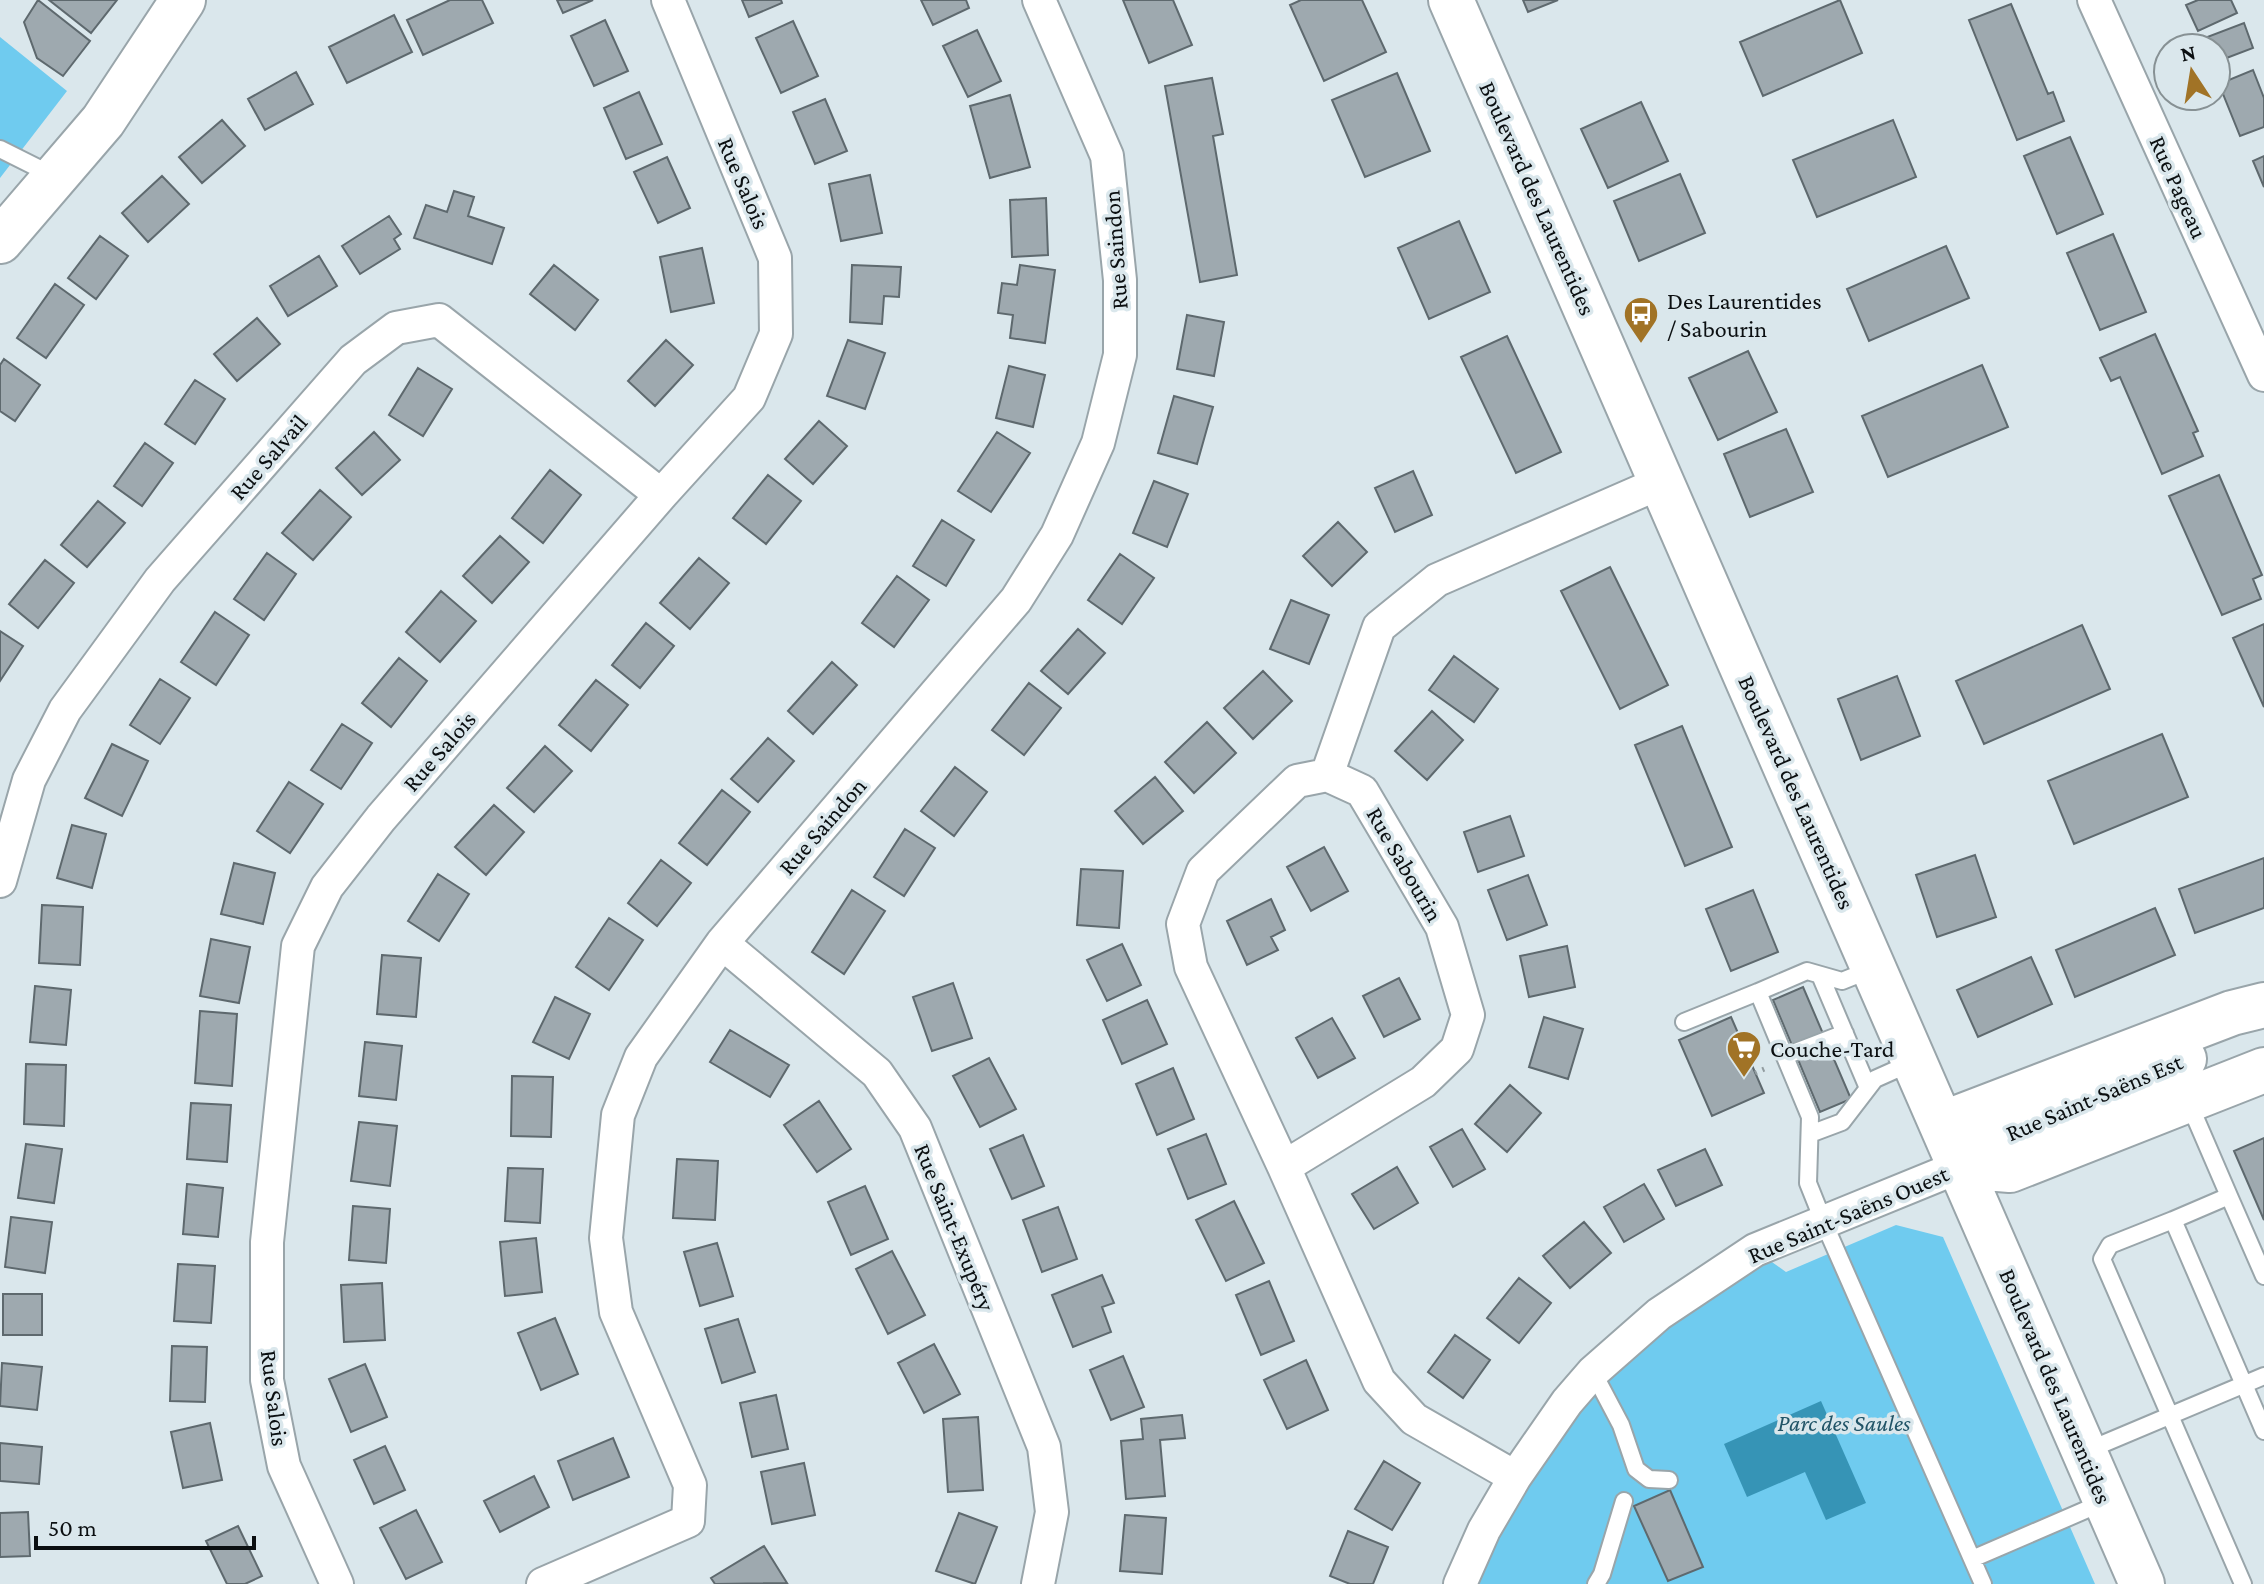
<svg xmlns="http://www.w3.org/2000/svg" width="2264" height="1584" viewBox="0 0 2264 1584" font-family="'Crimson Pro',serif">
<rect width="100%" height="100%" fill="#dae7ec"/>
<!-- green -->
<path fill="#6fcbef" d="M0,37L67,91L0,178Z
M1896,1225L1943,1237L2095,1584H1460L1567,1402L1755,1250L1786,1272Z"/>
<!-- water -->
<path fill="#3694b6" d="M1821,1401L1866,1503L1826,1520L1805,1472L1747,1497L1724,1444Z"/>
<!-- building -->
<path fill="#9ea9af" stroke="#5e696e" stroke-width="2" d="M38,0L90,41L63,76L37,58L24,22Z
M49,0H117L91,33Z
M450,0H482L493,23L423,55L407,20Z
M557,0H593L563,13Z
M742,0H781L782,3L749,17Z
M921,0H966L969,8L933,25Z
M1123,0H1173L1192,45L1149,63Z
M1301,0H1362L1386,52L1324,81L1290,5Z
M1523,0H1558L1528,12Z
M1840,0L1862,53L1763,96L1740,42Z
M2198,0H2231L2237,13L2198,31L2186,5Z
M2011,4L2048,94L2053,92L2064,121L2017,140L1969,20Z
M394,15L412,52L347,83L329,47Z
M605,20L628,71L594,86L571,36Z
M793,21L818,76L781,93L756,38Z
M2244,23L2253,48L2216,62V48H2206L2202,39Z
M977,30L1001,81L968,97L943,46Z
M2253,70L2264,98V127L2240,136L2219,84Z
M296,72L313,104L265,130L248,99Z
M1397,73L1430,151L1365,177L1332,100Z
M1212,78L1223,134L1213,136L1237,275L1200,282L1165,86Z
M639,92L662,144L626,159L604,108Z
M1010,95L1030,167L990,178L970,106Z
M825,99L847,151L815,164L793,112Z
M1641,102L1668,161L1608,188L1581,129Z
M222,120L245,146L202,183L179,157Z
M1893,120L1916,177L1817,217L1793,160Z
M2070,137L2103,214L2057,234L2024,156Z
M2264,156V187L2253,161Z
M667,157L690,208L658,223L634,172Z
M1680,174L1705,233L1639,261L1614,201Z
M870,175L882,233L841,241L829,184Z
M162,176L189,204L148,242L122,213Z
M454,191L474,197L468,216L504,228L492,264L414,238L426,205L447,212Z
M1046,198L1048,255L1012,257L1010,200Z
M389,216L401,234L394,239L400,249L360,274L342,246Z
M1459,221L1490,292L1429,319L1398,248Z
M2113,234L2146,312L2100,330L2067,253Z
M100,236L128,256L96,299L68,278Z
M1946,246L1969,298L1869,341L1847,289Z
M702,248L714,303L671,312L660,257Z
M319,256L337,286L288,316L270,286Z
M554,265L598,300L575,330L530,294Z
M852,265L901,267L899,297L884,296L882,324L850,322Z
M1020,265L1055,270L1045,343L1010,338L1013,315L998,313L1002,283L1017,285Z
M55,284L84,305L46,358L17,338Z
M1187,315L1224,322L1214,376L1177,369Z
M257,318L280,344L237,381L214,354Z
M2155,334L2198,431L2193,433L2203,456L2162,474L2120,377L2111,381L2100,358Z
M1507,336L1561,452L1516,473L1461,357Z
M666,340L693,365L655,406L628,381Z
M848,340L885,353L865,409L827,396Z
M1748,351L1777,412L1718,440L1689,378Z
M4,359L40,385L15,421L0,411V365Z
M1982,365L2008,427L1888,477L1862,416Z
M1009,366L1045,375L1033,427L996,418Z
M418,368L452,389L423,436L389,415Z
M195,380L225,399L195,444L165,424Z
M1174,396L1213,407L1197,464L1158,453Z
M819,421L847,446L813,484L785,459Z
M1786,429L1813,492L1750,517L1724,454Z
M374,432L400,460L362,495L336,468Z
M997,432L1030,453L991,512L958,491Z
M145,443L173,463L142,506L114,486Z
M550,470L581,495L543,543L512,518Z
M1413,471L1432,515L1395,532L1375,488Z
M768,475L801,501L766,544L733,518Z
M2219,475L2262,575L2253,579L2261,599L2222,615L2169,496Z
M1154,481L1188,494L1167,547L1133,533Z
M320,490L351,517L313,560L282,533Z
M98,501L125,523L87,567L61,545Z
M942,520L974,540L946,586L913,566Z
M1338,522L1367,552L1332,586L1303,556Z
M500,536L529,562L492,603L463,576Z
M267,553L296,574L264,620L234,599Z
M1120,554L1154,578L1122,624L1088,600Z
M699,558L729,583L690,629L660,603Z
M45,560L74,583L38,628L9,604Z
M1610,567L1668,685L1620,709L1561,591Z
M897,576L929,600L894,647L862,623Z
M441,591L476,621L440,662L406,632Z
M1291,600L1329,615L1309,664L1270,649Z
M215,612L249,635L216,685L181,662Z
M646,623L674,646L640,688L612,665Z
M2264,624V707L2233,638Z
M2082,625L2110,689L1984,744L1956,681Z
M1078,629L1105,653L1068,694L1041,671Z
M0,631L23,646L0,681Z
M1454,656L1498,689L1474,722L1429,690Z
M399,658L427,681L391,727L362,703Z
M832,662L857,685L813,734L788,711Z
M1263,671L1292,701L1253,739L1224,708Z
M1897,676L1920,736L1861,760L1838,699Z
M160,679L190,698L160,744L130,725Z
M596,680L628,705L591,751L559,725Z
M1029,683L1061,708L1024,755L992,730Z
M1432,711L1463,740L1427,780L1395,751Z
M1207,722L1236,753L1194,793L1165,762Z
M342,724L372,743L341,789L311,770Z
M1682,726L1732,847L1685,866L1635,745Z
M2162,734L2188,797L2074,844L2048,781Z
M768,738L794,761L758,802L731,779Z
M112,744L148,761L122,816L85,798Z
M545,746L572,771L534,812L507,788Z
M955,767L987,792L954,836L921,811Z
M1155,777L1183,811L1143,844L1115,811Z
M289,782L323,804L290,853L257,831Z
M722,790L750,812L707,865L679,843Z
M494,805L524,832L486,875L455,847Z
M1510,816L1524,856L1478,872L1464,832Z
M72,825L106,834L92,888L57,878Z
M905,829L935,848L904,896L874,877Z
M1324,847L1348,891L1311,911L1287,867Z
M1975,855L1996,917L1937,937L1916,875Z
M2264,858V908L2195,933L2179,889Z
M661,860L691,883L657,926L628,903Z
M234,863L275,873L263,924L221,914Z
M1081,869L1123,871L1119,928L1077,925Z
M438,874L469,894L439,941L408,921Z
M1528,875L1547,925L1507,940L1488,890Z
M852,890L885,911L844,974L812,952Z
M1753,890L1778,952L1731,971L1706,909Z
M1271,899L1285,930L1271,937L1278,950L1247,965L1227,921Z
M42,905L83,907L80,965L39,963Z
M2155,908L2175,955L2075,997L2056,950Z
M609,918L643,940L609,990L576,967Z
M211,939L250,947L239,1003L200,996Z
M1122,944L1141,985L1107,1001L1087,960Z
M1567,946L1575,987L1529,997L1520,956Z
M382,955L421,958L416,1017L377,1014Z
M2031,957L2052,1004L1978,1037L1957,990Z
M1399,978L1420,1019L1384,1037L1363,996Z
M953,983L972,1038L932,1051L913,997Z
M35,986L71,990L66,1045L30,1042Z
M1803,987L1851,1099L1820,1112L1773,1000Z
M555,997L590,1014L569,1059L533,1042Z
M1147,1000L1167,1044L1122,1064L1103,1020Z
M200,1011L237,1014L232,1086L195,1083Z
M1544,1017L1583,1029L1568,1079L1529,1067Z
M1731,1017L1764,1093L1712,1116L1679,1040Z
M1332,1018L1355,1058L1318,1078L1296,1038Z
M730,1030L789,1065L770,1097L710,1062Z
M365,1042L402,1046L396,1100L359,1096Z
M989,1058L1016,1109L980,1127L953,1076Z
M26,1064L66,1065L64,1126L24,1124Z
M1173,1068L1194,1119L1157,1135L1136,1084Z
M512,1076L553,1077L551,1137L511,1136Z
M1510,1085L1541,1113L1507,1152L1475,1124Z
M819,1101L851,1149L817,1172L784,1125Z
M191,1103L231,1105L227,1162L187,1159Z
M359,1122L397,1126L390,1186L351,1181Z
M1462,1129L1485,1169L1453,1187L1430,1147Z
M1206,1134L1226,1184L1188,1199L1168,1149Z
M1023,1135L1044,1186L1012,1199L990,1149Z
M2264,1138V1220L2234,1151Z
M26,1144L62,1149L54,1203L18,1198Z
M1705,1149L1722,1185L1676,1206L1658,1170Z
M677,1159L718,1161L715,1220L673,1218Z
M1397,1167L1418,1203L1374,1229L1352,1194Z
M508,1168L543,1169L540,1223L505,1221Z
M187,1184L223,1188L218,1237L183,1234Z
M1644,1184L1664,1219L1624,1242L1604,1207Z
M865,1186L888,1239L851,1255L828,1202Z
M1234,1201L1264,1263L1226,1281L1196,1220Z
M353,1206L390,1209L386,1263L349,1260Z
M1058,1207L1077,1259L1042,1272L1023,1220Z
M11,1217L52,1222L45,1273L5,1267Z
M1584,1222L1611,1253L1570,1288L1543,1256Z
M536,1238L542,1292L505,1296L500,1242Z
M717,1243L733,1296L700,1306L684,1252Z
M892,1251L925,1315L888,1334L856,1269Z
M178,1264L215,1266L211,1323L174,1321Z
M1102,1275L1114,1303L1102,1307L1111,1332L1073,1347L1052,1295Z
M1519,1278L1551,1303L1519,1343L1487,1318Z
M1269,1281L1294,1341L1261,1355L1236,1295Z
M382,1283L385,1340L344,1342L341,1285Z
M3,1294H42V1335H3Z
M555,1318L578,1374L541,1390L518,1333Z
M738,1319L755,1372L722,1383L705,1329Z
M1455,1335L1490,1360L1463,1398L1428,1372Z
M934,1344L960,1394L924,1413L898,1363Z
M172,1346L207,1347L205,1402L170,1401Z
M1123,1356L1144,1407L1111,1420L1090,1370Z
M1306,1360L1328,1410L1287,1429L1264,1380Z
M2,1363L42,1367L37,1410L0,1406Z
M365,1364L387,1417L351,1432L329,1379Z
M776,1395L788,1449L752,1457L740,1403Z
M1182,1415L1185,1438L1160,1440L1165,1496L1126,1499L1121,1441L1143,1439L1141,1419Z
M978,1417L983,1490L948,1492L943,1419Z
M210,1423L222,1480L183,1488L171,1432Z
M613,1438L629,1477L573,1500L558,1461Z
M0,1443L42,1447L39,1484L0,1481Z
M385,1446L405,1490L374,1504L354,1460Z
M1384,1461L1420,1483L1392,1530L1355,1509Z
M804,1463L815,1515L772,1524L761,1472Z
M534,1476L549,1507L500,1532L484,1501Z
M1670,1490L1703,1567L1668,1581L1634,1506Z
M416,1510L442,1562L406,1579L380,1528Z
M28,1512L30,1556L0,1557V1513Z
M959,1513L997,1527L975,1584L936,1571Z
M1125,1515L1166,1518L1162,1574L1120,1571Z
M238,1526L262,1576L245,1584H227L206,1541Z
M1348,1531L1388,1547L1373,1584H1350L1330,1576Z
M764,1546L787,1583L715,1584L711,1578Z"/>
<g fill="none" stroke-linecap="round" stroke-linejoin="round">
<defs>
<path id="lane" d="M0,149L52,175
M1872,969L1842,981L1807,971L1758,992L1810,1117L1808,1183L1824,1223L1972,1559L2104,1502
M1820,975L1868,1088
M1684,1022L1758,992
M1785,1056L1845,1033
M2188,1101L2229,1196L2173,1220L2264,1431
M1810,1134L1842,1122L1875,1079L1913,1062
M2229,1196L2264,1276
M2173,1220L2110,1245L2102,1259L2243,1584
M1593,1372L1621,1425L1636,1469L1649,1479L1669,1480
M2086,1451L2264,1376
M1972,1559L1983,1584
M1596,1584L1602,1574L1624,1501"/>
<path id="street" d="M2094,0L2264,375
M0,881L29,780L65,710L160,580L353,360L396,328L439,320L661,495
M722,943L877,1073L915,1128L1044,1447L1052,1512L1038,1584
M1284,1167L1191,967L1183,924L1203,871L1297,781L1327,775
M1515,1477L1414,1419L1379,1381L1284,1167L1423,1082L1457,1049L1468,1015L1442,927L1388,835L1362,791L1327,775L1379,627L1437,580L1662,482
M337,1584L284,1466L267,1380V1242L298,946L327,887L381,818L661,495L749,398L776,334L775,258L668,0
M543,1584L688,1521L690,1485L616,1312L606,1238L618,1115L641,1057L722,943L1016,600L1057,535L1098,443L1120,355V280L1107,156L1039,0
M1460,1584L1484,1530L1515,1477L1567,1402L1593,1372L1659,1314L1755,1250L1961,1166"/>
<path id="secondary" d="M1451,0L2142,1584
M0,241L103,121L183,0
M1942,1124L2232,1013L2264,1005
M1961,1166L1994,1139L2099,1099L2184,1059
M1961,1166L2010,1170L2264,1070"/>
</defs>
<!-- lane casing -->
<use href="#lane" stroke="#99a5aa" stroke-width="20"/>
<!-- street casing -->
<use href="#street" stroke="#99a5aa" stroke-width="36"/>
<!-- secondary casing -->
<use href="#secondary" stroke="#99a5aa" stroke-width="48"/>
<!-- path -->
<path stroke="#929ca0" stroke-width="5" stroke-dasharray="2 6" stroke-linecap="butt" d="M1755,1073L1769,1067"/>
<!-- lane -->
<use href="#lane" stroke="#fff" stroke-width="16"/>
<!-- street -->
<use href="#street" stroke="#fff" stroke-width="32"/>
<!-- secondary -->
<use href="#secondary" stroke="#fff" stroke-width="44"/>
</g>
<!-- icons -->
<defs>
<symbol id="bus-pin" viewBox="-11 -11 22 30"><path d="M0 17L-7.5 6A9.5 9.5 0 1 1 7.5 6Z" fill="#a17326" stroke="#dae7ec"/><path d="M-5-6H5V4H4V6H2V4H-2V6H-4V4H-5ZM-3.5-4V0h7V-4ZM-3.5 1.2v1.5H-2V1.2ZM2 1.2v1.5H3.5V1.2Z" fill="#fff"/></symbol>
<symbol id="supermarket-pin" viewBox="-11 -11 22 30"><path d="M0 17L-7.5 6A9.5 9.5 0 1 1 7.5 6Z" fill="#a17326" stroke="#dae7ec"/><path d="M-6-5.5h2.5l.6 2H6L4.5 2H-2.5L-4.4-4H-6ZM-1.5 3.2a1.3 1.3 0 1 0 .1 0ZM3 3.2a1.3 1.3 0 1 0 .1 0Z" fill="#fff"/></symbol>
</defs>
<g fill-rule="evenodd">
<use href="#bus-pin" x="1621" y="294" width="40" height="54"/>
<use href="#supermarket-pin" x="1724" y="1028" width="40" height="54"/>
</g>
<g text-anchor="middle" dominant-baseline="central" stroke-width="7" stroke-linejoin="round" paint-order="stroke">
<!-- street labels -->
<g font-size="24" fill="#0b0f11" stroke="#dae7ec">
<text transform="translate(744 183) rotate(67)">Rue Salois</text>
<text transform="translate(2179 187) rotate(66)">Rue Pageau</text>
<text transform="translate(1538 198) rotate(66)">Boulevard des Laurentides</text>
<text transform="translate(1115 250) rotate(-94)">Rue Saindon</text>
<text transform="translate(268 457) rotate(-49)">Rue Salvail</text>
<text transform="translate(439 751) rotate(-49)">Rue Salois</text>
<text transform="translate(1797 792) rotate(66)">Boulevard des Laurentides</text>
<text transform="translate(822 826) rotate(-49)">Rue Saindon</text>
<text transform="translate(1405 864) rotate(60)">Rue Sabourin</text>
<text transform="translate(2094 1097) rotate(-23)">Rue Saint-Saëns Est</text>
<text transform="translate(1848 1214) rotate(-23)">Rue Saint-Saëns Ouest</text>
<text transform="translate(955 1227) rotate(68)">Rue Saint-Exupéry</text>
<text transform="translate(2056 1386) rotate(67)">Boulevard des Laurentides</text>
<text transform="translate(275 1398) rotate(83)">Rue Salois</text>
</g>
<!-- poi labels -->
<g font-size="24" fill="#0b0f11" stroke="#dae7ec" text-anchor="start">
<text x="1667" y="300">Des Laurentides<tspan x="1667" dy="28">/ Sabourin</tspan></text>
<text x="1770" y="1048">Couche-Tard</text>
</g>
<!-- park labels -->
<g font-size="24" font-style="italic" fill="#215467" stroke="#dae7ec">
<text x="1844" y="1422">Parc des Saules</text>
</g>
</g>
<!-- north arrow -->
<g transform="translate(2192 72) rotate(348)"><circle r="38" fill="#dae7ec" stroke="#879194" stroke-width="2"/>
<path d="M0-6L14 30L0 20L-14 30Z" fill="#a17326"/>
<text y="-12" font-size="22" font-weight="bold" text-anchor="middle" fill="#0b0f11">N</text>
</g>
<!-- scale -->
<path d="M36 1536v12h218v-12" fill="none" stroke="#0b0f11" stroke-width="4"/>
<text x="48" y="1536" font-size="24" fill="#0b0f11" stroke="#dae7ec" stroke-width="6" paint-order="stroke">50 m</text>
</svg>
